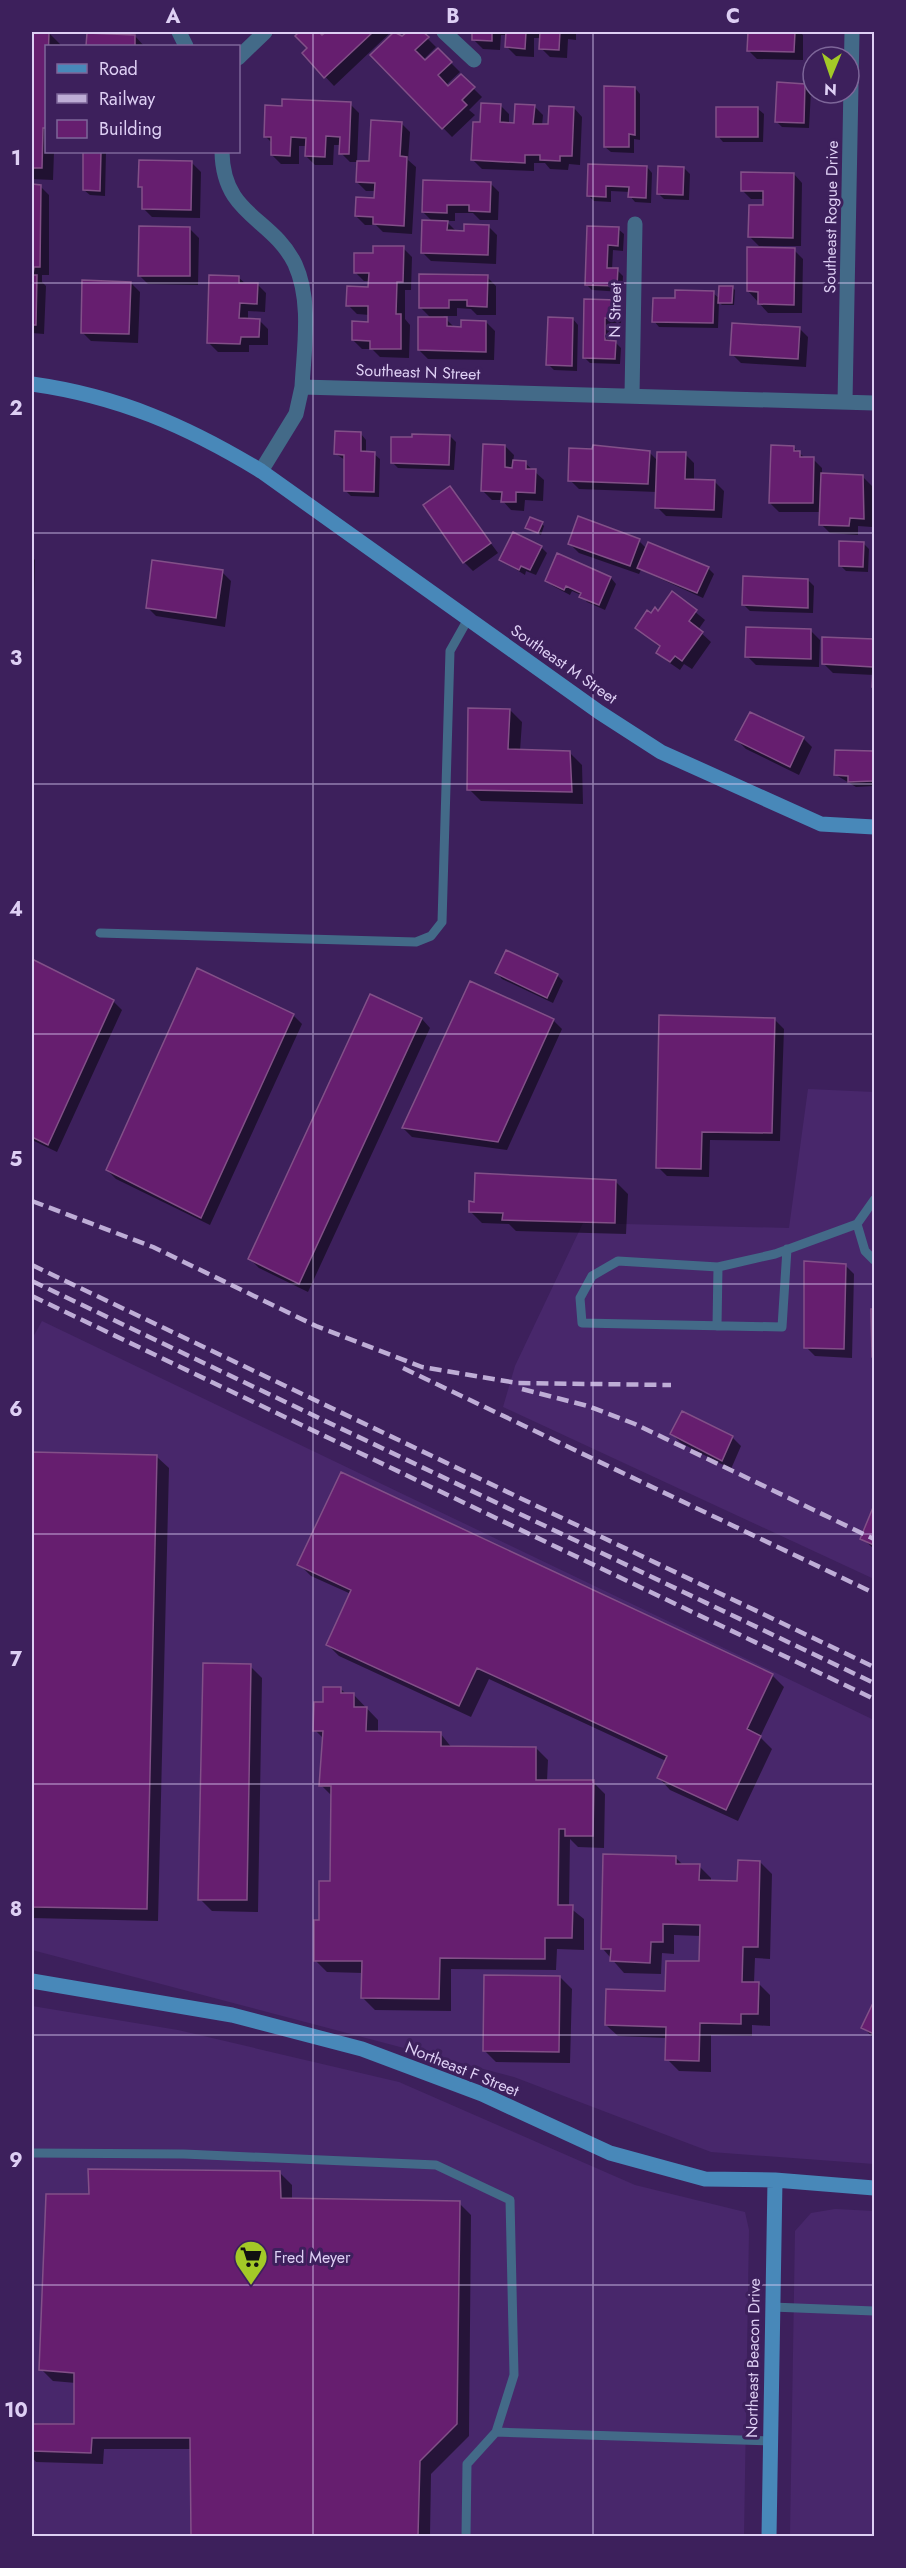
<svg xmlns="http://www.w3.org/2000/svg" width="906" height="2568" viewBox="0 0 906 2568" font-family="Jost,sans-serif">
<rect width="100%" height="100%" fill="#3d205c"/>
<!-- built -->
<path fill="#48276b" d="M808,1089L874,1092V1579L503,1407L515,1366L583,1223L789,1228Z
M42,1321L874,1720V2164L711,2152L514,2077L32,1950V1339Z
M32,2006L178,2030L399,2082L635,2185L745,2212L749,2230L744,2536H32Z
M835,2209L874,2211V2536H790L795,2231L811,2213Z"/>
<!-- shadow -->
<path fill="#0007" d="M32,32H48L60,44V46H46V152H54L53,180L32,179Z
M302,32H317L322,37L328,32H391L334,86L304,54L309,48L297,36Z
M396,32L402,38L409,32H421L436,47L423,60L425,62L438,50L460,72L446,85L448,87L461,76L482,97L469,110L475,115L452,137L372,55Z
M474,32H576V40L568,39L567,58L550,57L541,48V38H534V57L516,56L507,47L508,35H501L500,50L483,49L474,40Z
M749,32H800L803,35V60L757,59L748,50Z
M88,34L135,36L144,46H88Z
M805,85L811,91L809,128L782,127L776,121Z
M635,88L640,94V140L634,139V153L611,152L605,147Z
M350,104L359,113L357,162H350L341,153V145H334L333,165H315L306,156L307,146H299V164H281L272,155L273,144L265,136Z
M500,105L509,114V124L516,125L534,106L543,115L542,126H550L574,108L582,117L580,165L569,164L568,170L550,169L545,163H534V171L482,169L473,160L481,123Z
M758,109L764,114L763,142H723L718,136Z
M401,123L410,132L408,160L416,167L412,234L383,232L376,225H365L356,216L375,199L376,191H366L357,182Z
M85,152H106L105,196L90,195L84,190Z
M192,163L201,172L200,218L152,217L143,208L144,190L140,186Z
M589,165L647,167L652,173L651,203L635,202L630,196V192L611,191V202L594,201L588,195Z
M684,168L690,174L689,200L664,199L658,193Z
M794,174L802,183L801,246H759L750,237L765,206V199H751L742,190Z
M490,183L499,192L498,220H480L473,213H455V221H446L456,231L465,232L488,226L497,235L496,264L431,261L422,252L433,222L423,212Z
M32,185L40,186L49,195V275H42V282L46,286L44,334L32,333Z
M589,227L618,229L624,234L623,251L613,250L612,270H617L623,276L622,292L592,290L586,284Z
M190,229L199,238L198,285L148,284L139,275Z
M403,248L412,257L411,290H405V319L410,325L409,358L380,357L372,349H362L353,340L370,324V315L357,314L348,305L370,289V281H364L355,272L375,255Z
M794,250L803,259L802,313H768L748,291Z
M238,277L246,284H257L266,293L265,312L248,311V320H259L268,329V345H249V352H218L209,343Z
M487,277L496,286V315H477L471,309L457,308V316H443L455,328L486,322L495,331L494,360L428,359L419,350L432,319L420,307Z
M131,283L140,292L138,343L91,341L82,332Z
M732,287L735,290L734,305H722L719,302L718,328L659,327L654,321L676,300L713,293L720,299Z
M586,300L616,301L622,307L621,323H610V342H615L621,348L620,364L590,363L585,358Z
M573,319L578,325L577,371L554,370L548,364Z
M799,328L808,337L806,367L741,363L732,354Z
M361,434L366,440V453L374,454L380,459L379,497L351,496L345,490V460L336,454Z
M450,436L456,442L454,470L398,468L392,462Z
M505,446L514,455L513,462L525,463L544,480L543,501L525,500L524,511L511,510L502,500H492L483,491Z
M793,447L805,458L813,459L822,468V474L863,477L872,486V527L858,526V535L830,533L821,524V512H779L770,503Z
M649,452L658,461L685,454L694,463V481L715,482L724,491L722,518L666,516L657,507V492L579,489L570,480Z
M450,488L498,553L473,571L464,562Z
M542,524L544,526L541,535L527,528Z
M639,541L647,549L708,568L714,574L703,598L641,570L639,574L579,553L570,544Z
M863,543L869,549L868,572L846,571L840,565Z
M541,547L547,553L536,575L526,571L525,575L501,560Z
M558,555L611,578L616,584L605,610L587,602L581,595L572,591L570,595L553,586L547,581Z
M32,557L35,560L32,679Z
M222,572L231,581L225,627L156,616L148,608Z
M808,580L814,586L813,613L750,611L744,605Z
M672,593L705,620L698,630L711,642L692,669L684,664L680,670L667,661L658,653L661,648L637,628L652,615L659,613Z
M811,631L820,640L819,667L756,665L747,656Z
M824,638L874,640V687V675L833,673L824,664Z
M510,710L522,722L520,751L570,753L582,765L583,804L481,801L469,789Z
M803,738L812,747L799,775L746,749L737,740Z
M873,752L874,786L856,787L836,775Z
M32,961L113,1001L122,1010L57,1152L32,1140Z
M497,973L557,975L563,981L553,1003L502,979Z
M293,1015L302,1024L210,1225L116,1179L107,1170Z
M422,1019L430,1028L308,1292L259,1268L250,1259Z
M553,1020L562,1029L507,1150L412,1137L403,1128Z
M775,1020L784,1029L780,1141L710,1140L709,1177L667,1176L658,1167Z
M616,1182L628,1194L626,1234L516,1231L509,1224L482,1223L470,1211Z
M845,1265L854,1274L852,1358L815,1356L806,1347Z
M873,1311H874V1358L873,1357Z
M672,1434L732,1437L741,1446L731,1469L681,1443Z
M32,1454L157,1457L169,1468L158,1921L32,1918Z
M874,1508V1549L862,1538Z
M299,1564L772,1675L784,1687L760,1737L772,1749L738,1821L670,1790L659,1778L666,1761L489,1679L471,1717L339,1656L327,1644L351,1594L311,1576Z
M250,1666L262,1678L258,1912L212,1911L200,1899Z
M340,1688L346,1694H353L378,1720V1733H440L452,1748H536L548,1760L547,1781L593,1782L605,1794L604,1848L578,1847L570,1839L569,1907L584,1919V1950L557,1949L556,1970L451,1969V2011L375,2010L363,1998V1973L327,1972L315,1960L320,1922L332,1882L333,1797L321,1785L324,1739L315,1730L324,1704Z
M675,1857L683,1865L699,1866L711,1878V1882L739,1883L760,1862L772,1874L770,1959L755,1958L754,1983H758L770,1995V2026L752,2025V2036L711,2035V2072L679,2071L667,2059V2038L618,2036L606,2025L667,1992L700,1963L701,1936L674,1935V1954L662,1953L661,1974L624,1973L603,1949Z
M560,1977L572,1989L570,2063L496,2062L484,2050Z
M872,2007L874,2008V2039L863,2027Z
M280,2173L292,2185V2200L459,2203L471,2215L469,2436L431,2474L430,2536H192V2449H104L103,2464L36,2462L32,2457V2426L76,2425V2383L53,2381L41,2369L91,2195Z"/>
<!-- building -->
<path fill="#661e6f" stroke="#825088" stroke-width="1.5" d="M32,32H49L46,128H43L42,168H32Z
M299,32H319L322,35L326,32H373L324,78L302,53L307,48L295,36Z
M394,32L402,36L407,32H423L429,37L415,50L425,60L438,48L452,62L438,75L448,86L461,74L475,87L462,100L467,105L442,129L370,55Z
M472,32H492V41L472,40Z
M506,32H526L525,49L505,47Z
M540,32H560L559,50L539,49Z
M748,32H795L794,52L747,51Z
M87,33L135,35V46H86Z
M777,82L805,84L804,123L775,122Z
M604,86L635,87V135L629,134V147H604Z
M282,99L351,102L349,154H339L340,137L326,136L325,157L305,156L306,138L291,137L290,156L271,155V137H264L265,105L282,106Z
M481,103L501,104L500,122L514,123L515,104L535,105L533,124H548L549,106L574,107L572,156H560V161L540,160V155H525V163L471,160L473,122H480Z
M716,107H758V137H716Z
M371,120L402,122L400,156L407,157L404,226L373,224V217L355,216L356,197L374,198L375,183L356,182L357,161H369Z
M83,152H101L100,191L83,190Z
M139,160L192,161L191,210L142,209V187H138Z
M588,164L647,166L646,198L628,197L629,187L606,186V197L587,196Z
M658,166L684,167L683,195L657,194Z
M741,172L794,173L793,238L748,237L749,205H763V191H741Z
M423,180L491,182L490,212L469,211V205H447V213L422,212Z
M32,184L41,185L40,267H34L33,275H37L36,325H32Z
M422,220L448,221L447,230L464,231V224L489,225L488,255L421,253Z
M139,226L190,227V276H138Z
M587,226L619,227L618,246L608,245L607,268H618L617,286L585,285Z
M373,246H404L403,282H397L396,314H401V349H370V341L352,340V321L368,322V306H346L347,286L368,287L369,273H354V253H373Z
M747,247L795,248L794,305L758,304V292L747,291Z
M419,274L488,275L487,307L467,306V300H449V308H419Z
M209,275L239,276V283H258L257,304L240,303L239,318L260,319L259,337H241L240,344L207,343Z
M82,280L131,282L129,334L81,333Z
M719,286H733L732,303H718Z
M675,290L714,291L713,323L652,322L653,298H675Z
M584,299L617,300L616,318H605V340L616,341L615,359L583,358Z
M418,317H447V326L461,327V320L486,321V352L418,350Z
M548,317L573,318L572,366L546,365Z
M732,323L800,327L798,359L730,355Z
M335,431L361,432V451L375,452L374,492L344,491V455L334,454Z
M412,434L450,435L449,465L391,463V437H412Z
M483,444L505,445V467L512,468L513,460L526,461V469H536L535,493L516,492V502H501L502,492L481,491Z
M593,445L650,451L648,484L568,481L569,448L592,449Z
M771,445L794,446V451H800V457H814L813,503H769Z
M657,452H686L685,479L715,480L714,510L655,508Z
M821,473L863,475L864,519L850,518L849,526L819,525Z
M450,486L491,543L463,563L423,505Z
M578,516L640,539L630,566L568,544Z
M530,517L543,522L538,533L525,528Z
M513,532L542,546L530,570L521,566L519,570L499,560Z
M839,541L864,542L863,567L839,566Z
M648,542L709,567L697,593L637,568Z
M557,553L611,577L599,605L579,597L581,593L566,586L564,590L545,581Z
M152,560L223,570L216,618L146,608Z
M743,576L808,579V608L742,605Z
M672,591L697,610L689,621L703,632L682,661L675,656L670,662L656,653L660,646L635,628L647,610L651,613L655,607L658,611Z
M746,627L811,629V659L745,657Z
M822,637L874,639V687H872L873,667L822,664Z
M468,708L510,709L508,749L570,751L572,792L467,790Z
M750,712L804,737L790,767L735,740Z
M835,750L873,751V781L848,782V776L834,775Z
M506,950L558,974L547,998L495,973Z
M32,959L114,1000L48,1145L32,1137Z
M197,968L294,1014L201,1218L106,1170Z
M470,981L554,1019L498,1142L402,1128Z
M370,994L422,1018L299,1284L248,1259Z
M659,1015L775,1018L772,1133L702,1132L701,1169L656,1168Z
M475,1173L616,1180L615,1223L502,1220L503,1213L469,1212V1201L474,1202Z
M804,1261L846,1264L844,1349L804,1348Z
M871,1309H874V1358L872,1357Z
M682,1411L733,1436L722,1461L670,1434Z
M32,1452L157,1455L147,1909L32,1907Z
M341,1472L773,1674L747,1729L761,1736L726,1810L657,1778L667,1756L477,1668L459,1706L326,1645L351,1590L297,1565Z
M874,1505V1545L860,1539Z
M203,1663L251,1664L247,1900H198Z
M323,1687H341V1693H354V1707H367L366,1731L441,1732V1746L536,1747V1780H594L593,1836H565V1829H559L558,1905H573L572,1938H545V1959L440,1958L439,1999L361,1998L362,1961H314V1920H319V1881H330L331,1786H319L323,1731H313L314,1702H323Z
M603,1854L676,1856V1864H700L699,1880L737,1881L738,1860L760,1861L758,1947H743L742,1982H759L758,2014H741V2024L700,2023L699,2061L665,2060L666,2027L605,2025L606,1989L665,1991L666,1961H699L700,1925L663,1924V1942H651L650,1963L610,1961L611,1949H601Z
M484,1975L560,1976L559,2052L483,2051Z
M872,2005L874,2007V2034L861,2028Z
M88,2169L280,2171L281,2198L460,2201L457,2424L420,2461L418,2536H191L190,2438H92L91,2453L32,2451V2424H74V2373L39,2370L46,2194H89Z"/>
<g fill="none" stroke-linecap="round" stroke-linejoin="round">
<!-- lane -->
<path stroke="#436a88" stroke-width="9" d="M100,933L416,942L431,936L442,922L450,651L468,619
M857,1224L865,1251L874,1260
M787,1249L782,1327L582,1323L580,1298L592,1276L618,1261L718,1267L775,1254L857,1224L874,1200
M717,1326L718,1267
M32,2153L184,2154L436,2165L510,2200L514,2375L496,2432
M772,2307L874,2311
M466,2536L467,2464L496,2432L769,2441"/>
<!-- street -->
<path stroke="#436a88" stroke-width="15" d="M179,32L186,46
M444,32L474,60
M238,58L265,32
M222,152C223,216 272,217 295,264C312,301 304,348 302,387
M632,396L635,224
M845,402L852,32
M261,471L296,414L302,387L874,403"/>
<!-- secondary -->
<path stroke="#4888b9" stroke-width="15" d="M32,384C118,396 187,426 261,471L599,712L661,752L821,824L874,827
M32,1981L232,2015L362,2049L482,2094L610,2153L705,2179L775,2180L874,2188
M769,2536L775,2180"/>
<!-- rail -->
<path stroke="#beadd6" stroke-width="4.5" stroke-dasharray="12 6" stroke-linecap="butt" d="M32,1201L153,1247L316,1326L422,1367L517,1383L671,1385
M32,1265L874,1667
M32,1281L874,1683
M32,1296L874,1699
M403,1368L874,1593
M522,1389L588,1406L635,1424L874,1539"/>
</g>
<!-- grid -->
<path fill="none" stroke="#decff4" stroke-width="1.5" stroke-opacity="0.55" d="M313,32V2536M593,32V2536M32,283H874M32,533H874M32,784H874M32,1034H874M32,1284H874M32,1534H874M32,1784H874M32,2035H874M32,2285H874"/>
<!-- icons -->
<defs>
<symbol id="supermarket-pin" viewBox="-11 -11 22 30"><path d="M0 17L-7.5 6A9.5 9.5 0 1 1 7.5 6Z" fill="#a3c927" stroke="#3d205c"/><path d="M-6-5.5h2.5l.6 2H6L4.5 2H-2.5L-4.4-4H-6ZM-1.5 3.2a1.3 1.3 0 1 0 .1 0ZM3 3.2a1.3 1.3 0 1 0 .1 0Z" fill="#111"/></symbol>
</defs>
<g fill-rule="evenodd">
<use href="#supermarket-pin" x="232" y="2238" width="38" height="52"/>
</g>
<g text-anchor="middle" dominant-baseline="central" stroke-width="6" stroke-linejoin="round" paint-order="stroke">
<!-- street labels -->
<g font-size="16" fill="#decff4" stroke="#3d205c">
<text transform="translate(831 217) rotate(-89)">Southeast Rogue Drive</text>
<text transform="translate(615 310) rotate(-89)">N Street</text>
<text transform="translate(418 372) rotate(2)">Southeast N Street</text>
<text transform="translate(564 664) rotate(35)">Southeast M Street</text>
<text transform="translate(462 2069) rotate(22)">Northeast F Street</text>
<text transform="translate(753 2358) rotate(-89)">Northeast Beacon Drive</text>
</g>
<!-- poi labels -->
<g font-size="16" fill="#decff4" stroke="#3d205c" text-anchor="start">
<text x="274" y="2257">Fred Meyer</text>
</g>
</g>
<!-- border -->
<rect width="906" height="2568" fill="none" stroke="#3d205c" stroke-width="66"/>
<!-- legend -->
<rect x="45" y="45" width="195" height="108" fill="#3d205c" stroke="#7d6699" stroke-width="1.5"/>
<rect x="57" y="64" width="30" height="9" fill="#4888b9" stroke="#7d6699" stroke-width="1.5"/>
<text x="99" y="75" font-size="18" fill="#decff4">Road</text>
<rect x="57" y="94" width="30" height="9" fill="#beadd6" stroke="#7d6699" stroke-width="1.5"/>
<text x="99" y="105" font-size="18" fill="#decff4">Railway</text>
<rect x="57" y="120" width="30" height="18" fill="#661e6f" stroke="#7d6699" stroke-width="1.5"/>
<text x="99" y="135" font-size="18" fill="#decff4">Building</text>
<!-- north arrow -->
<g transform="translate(831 75) rotate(182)"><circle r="28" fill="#3d205c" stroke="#7d6699" stroke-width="1.5"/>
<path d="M0-4.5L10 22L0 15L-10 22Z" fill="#a3c927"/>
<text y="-9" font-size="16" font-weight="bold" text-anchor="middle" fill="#decff4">N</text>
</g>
<rect x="33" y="33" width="840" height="2502" fill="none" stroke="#decff4" stroke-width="2"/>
<g font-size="20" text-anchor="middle" font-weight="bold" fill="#decff4">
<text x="173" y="23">A</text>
<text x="453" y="23">B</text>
<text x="733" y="23">C</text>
<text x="16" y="165">1</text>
<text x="16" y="415">2</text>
<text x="16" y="665">3</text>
<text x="16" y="916">4</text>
<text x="16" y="1166">5</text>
<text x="16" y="1416">6</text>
<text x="16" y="1666">7</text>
<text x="16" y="1916">8</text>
<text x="16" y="2167">9</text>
<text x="16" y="2417">10</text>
</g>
</svg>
